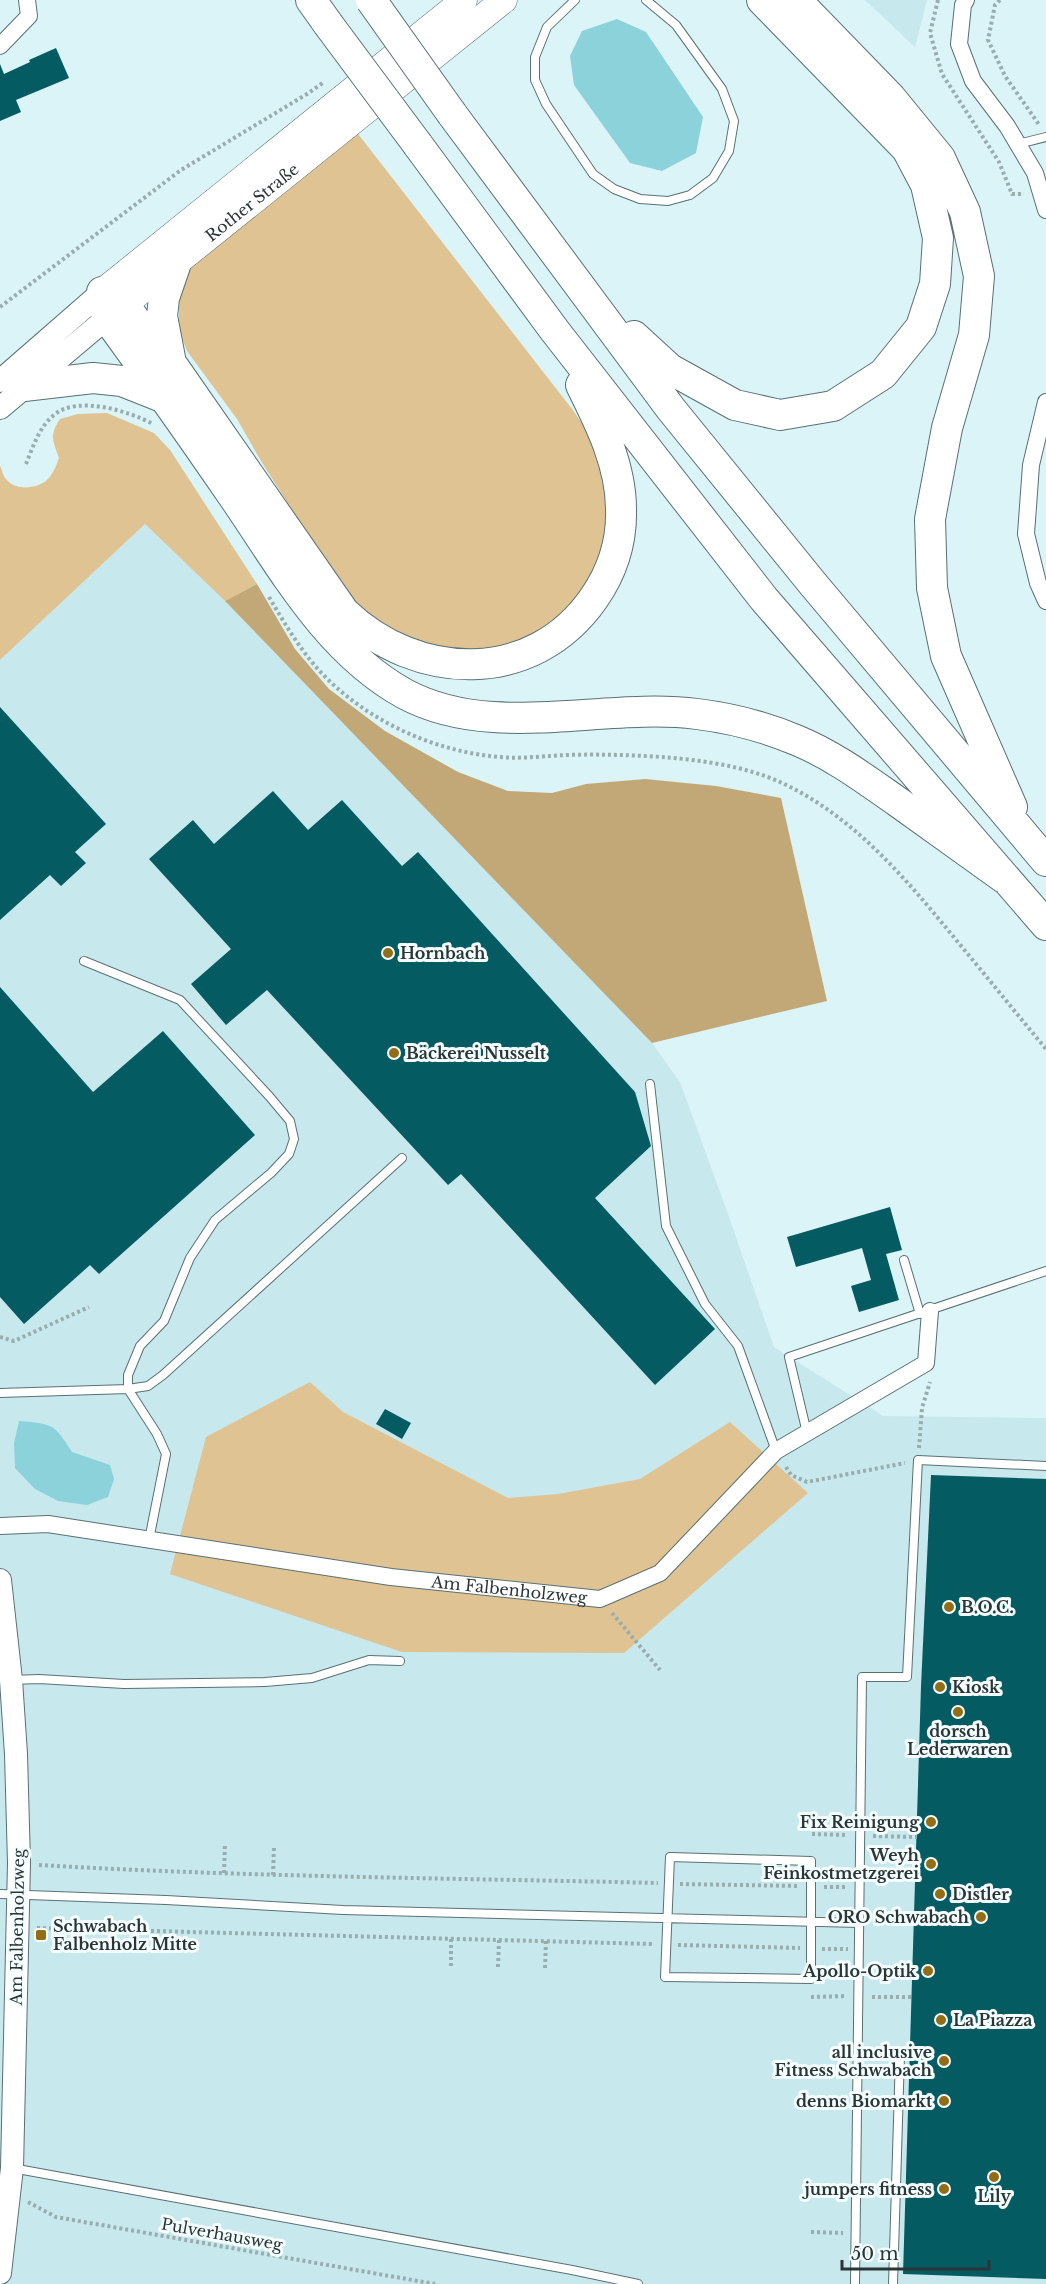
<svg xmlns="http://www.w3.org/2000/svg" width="1046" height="2284" viewBox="0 0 1046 2284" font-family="'Libre Baskerville',serif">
<rect width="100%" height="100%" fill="#dbf4f7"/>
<!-- built -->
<path fill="#c7e9ed" d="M865,0H927L915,47L866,1Z
M145,524L225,601L652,1043L680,1082L728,1214L774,1347L883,1416L1046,1418V2284H0V660Z"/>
<!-- green -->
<path fill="#dfc392" d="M355,130L572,409L591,436L611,498L597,573L578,602L527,642L450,652L395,634L355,603L313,543L261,461L237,419L187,351L179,330V308L180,292L188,273L196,262Z
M107,413L154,433L170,450L257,584L225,601L145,524L0,660V466C2,470 3,476 6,479C15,491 37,489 47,480C53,474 56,466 59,458C53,441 49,435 60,419L78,414Z
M310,1382L343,1412L508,1498L558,1494L640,1479L730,1422L808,1493L624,1653L402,1652L170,1574L206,1437Z"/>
<!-- forest -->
<path fill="#c3a877" d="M257,584L295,649L329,689L385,731L458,772L508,791L552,793L586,784L645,779L716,786L781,798L827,1001L652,1043L225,601Z"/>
<!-- water -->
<path fill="#8bd2da" d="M617,19L646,32L703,117L696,153L662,171L630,163L574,85L570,56L582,31Z
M19,1421C52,1424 54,1423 72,1452L110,1465L114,1479L108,1497L87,1505L58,1501L35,1489L15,1468L14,1443Z"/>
<!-- building -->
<path fill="#045b62" d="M56,48L69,78L16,100L21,112L0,121V64L4,74L30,62L29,60Z
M0,707L106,824L75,852L86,863L61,886L50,875L0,920Z
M273,791L308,830L342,800L402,866L418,852L635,1092L651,1146L595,1198L715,1329L655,1385L461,1174L448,1185L267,990L226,1025L191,984L231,949L149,859L193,820L214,844Z
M0,987L93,1092L163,1031L255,1135L99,1274L90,1265L24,1324L0,1297Z
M890,1207L902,1250L886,1254L899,1300L859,1312L851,1286L871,1280L862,1248L796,1267L787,1237Z
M385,1409L411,1423L402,1439L376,1424Z
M931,1475L1046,1479V2279L903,2274L921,1686Z"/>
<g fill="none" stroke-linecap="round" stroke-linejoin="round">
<defs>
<path id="lane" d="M575,0L547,27L535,57V80L546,104L593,174L614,189L640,199L668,201L690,195L713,178L729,151L734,121L722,89L676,25L646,0
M1018,144L1046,137
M84,961L180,1000L269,1096L290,1121L294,1139L289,1154L271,1173L215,1220L190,1258L164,1321L140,1346L128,1375V1389L157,1434L166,1454L149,1540
M650,1084L666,1226L705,1304L738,1346L776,1451
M904,1260L920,1314
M0,1393L128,1389L148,1386L163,1375L402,1158
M807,1433L789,1357L1046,1271
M11,1680L39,1679L124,1684L265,1682L312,1678L369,1660L400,1661
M670,1857L811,1861V1979L665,1977Z
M0,1894L166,1900L343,1910L859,1923
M12,2168L572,2270L638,2284
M855,2284L862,1677H907L918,1460L1046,1466
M893,2284L900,2055"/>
<g id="street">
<path d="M966,0L963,5L959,44L973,81L1007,126L1035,173L1046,210"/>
<path d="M0,46L29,16L27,0"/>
<path d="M1046,402L1031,465L1026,534L1038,583L1046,601"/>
<path id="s1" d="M0,1526L48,1524L391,1577L600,1599L660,1573L776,1451L926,1363L930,1311"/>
</g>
<path id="secondary" d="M0,381L102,292
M0,408L107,318
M0,1580L11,1680L16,1754L19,1863L12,2168L0,2273"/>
<g id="primary">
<path d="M102,292L464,0"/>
<path id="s2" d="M110,316L504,0"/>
</g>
<path id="highway" d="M311,0L328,24
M796,0L891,98L940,158L965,212L979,276L974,335L947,428L930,519L932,588L946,656L1012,807
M452,114L671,409L813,584L1046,861
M418,145L555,331L764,599L1046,925
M102,292L107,318C151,378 193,438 235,499C283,569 328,652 405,694C493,741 603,702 697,714C730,718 765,727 796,740C833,755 865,779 898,802C933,827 969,853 1004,878
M102,292L124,304L142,330L171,363L344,612C417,682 533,686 594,598C612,572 622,541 621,509C621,465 600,423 581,385
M634,336L670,369L735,405L780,415L833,406L883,374L921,327L935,284L938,238L926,185L907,149L762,0
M171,363L162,316L164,298L176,263
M24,386L93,378L122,381L165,398"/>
</defs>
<!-- lane casing -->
<use href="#lane" stroke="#5a7072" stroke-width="10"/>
<!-- street casing -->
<use href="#street" stroke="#5a7072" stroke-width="18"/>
<!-- secondary casing -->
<use href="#secondary" stroke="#5a7072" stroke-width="24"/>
<!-- primary casing -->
<use href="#primary" stroke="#5a7072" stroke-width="27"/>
<!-- highway casing -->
<use href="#highway" stroke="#5a7072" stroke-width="32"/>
<!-- path -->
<path stroke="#99acae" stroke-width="4" stroke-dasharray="3 3" stroke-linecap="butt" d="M938,0L930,33L942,74L999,162L1012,194H1024
M1000,0L995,5L988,40L1005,76L1040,126
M0,307L181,170L307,94L324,82
M26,464C33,447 39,427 54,415C77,395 129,411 153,424
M269,597C282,619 295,641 311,661C356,716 429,751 499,757C522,759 544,756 566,755C599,754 630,755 662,757C701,760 744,766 780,782C854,816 906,879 957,941C987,977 1016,1013 1046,1049
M0,1337L14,1341L89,1307
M919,1448L922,1408L930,1382
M786,1467L791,1475L807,1482L905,1463
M612,1613L660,1670
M812,1834L848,1835
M873,1836L917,1837
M39,1865C245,1877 451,1878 658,1883
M224,1873L225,1843
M273,1875L274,1846
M680,1884L799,1886
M824,1887H847
M37,1928L653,1944
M41,1935L45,1936
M678,1945L800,1948
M822,1949H848
M451,1966V1939
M498,1967L499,1940
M545,1968L546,1941
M811,1997L846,1996
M872,1997H913
M28,2202L56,2217L435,2284
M811,2232L843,2233"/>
<!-- lane -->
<use href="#lane" stroke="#fff" stroke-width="8"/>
<!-- street -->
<use href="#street" stroke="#fff" stroke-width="16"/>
<!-- secondary -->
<use href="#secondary" stroke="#fff" stroke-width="22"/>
<!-- primary -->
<use href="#primary" stroke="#fff" stroke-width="26"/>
<!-- highway -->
<use href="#highway" stroke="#fff" stroke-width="30"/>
<defs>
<path id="highway-bridge" d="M371,0L452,114
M328,24L418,145"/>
</defs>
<!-- highway-bridge casing -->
<use href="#highway-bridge" stroke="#5a7072" stroke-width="32" stroke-linecap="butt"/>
<!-- highway-bridge -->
<use href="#highway-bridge" stroke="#fff" stroke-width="30"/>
</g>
<!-- markers -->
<g fill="#936d15" stroke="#f4feff" stroke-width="2">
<circle cx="388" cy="953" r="6"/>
<circle cx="394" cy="1053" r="6"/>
<circle cx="949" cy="1607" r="6"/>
<circle cx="940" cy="1687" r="6"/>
<circle cx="958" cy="1712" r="6"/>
<circle cx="931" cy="1822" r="6"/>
<circle cx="931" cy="1864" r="6"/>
<circle cx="940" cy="1894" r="6"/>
<circle cx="981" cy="1917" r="6"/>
<rect x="35" y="1929" width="12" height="12" rx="3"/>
<circle cx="928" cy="1971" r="6"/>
<circle cx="941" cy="2020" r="6"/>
<circle cx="944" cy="2061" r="6"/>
<circle cx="944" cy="2101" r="6"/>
<circle cx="994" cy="2177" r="6"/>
<circle cx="944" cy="2189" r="6"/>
</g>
<g text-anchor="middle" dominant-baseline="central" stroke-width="6" stroke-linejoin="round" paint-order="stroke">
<!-- street labels -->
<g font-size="16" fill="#2c3536" stroke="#f4feff">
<text stroke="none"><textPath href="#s2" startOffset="182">Rother Straße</textPath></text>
<text stroke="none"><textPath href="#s1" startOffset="514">Am Falbenholzweg</textPath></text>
<text transform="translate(17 1927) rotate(-89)">Am Falbenholzweg</text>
<text transform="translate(222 2234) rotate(10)">Pulverhausweg</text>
</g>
<!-- poi labels -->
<g font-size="16" font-weight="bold" fill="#2c3536" stroke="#f4feff" text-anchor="start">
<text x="400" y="953">Hornbach</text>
<text x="406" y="1053">Bäckerei Nusselt</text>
<text x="961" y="1607">B.O.C.</text>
<text x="952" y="1687">Kiosk</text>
<text x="958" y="1731" text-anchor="middle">dorsch<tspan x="958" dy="18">Lederwaren</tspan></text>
<text x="919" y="1822" text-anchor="end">Fix Reinigung</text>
<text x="919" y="1855" text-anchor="end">Weyh<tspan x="919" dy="18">Feinkostmetzgerei</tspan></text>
<text x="952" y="1894">Distler</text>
<text x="969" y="1917" text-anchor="end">ORO Schwabach</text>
<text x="53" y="1926">Schwabach<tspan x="53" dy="18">Falbenholz Mitte</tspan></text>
<text x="916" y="1971" text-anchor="end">Apollo-Optik</text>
<text x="953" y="2020">La Piazza</text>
<text x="932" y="2052" text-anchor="end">all inclusive<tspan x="932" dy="18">Fitness Schwabach</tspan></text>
<text x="932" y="2101" text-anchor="end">denns Biomarkt</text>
<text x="932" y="2189" text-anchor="end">jumpers fitness</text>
<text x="994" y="2196" text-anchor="middle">Lily</text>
</g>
</g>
<!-- scale -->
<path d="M842 2260v9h147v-9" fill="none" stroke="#2c3536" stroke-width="3"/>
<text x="851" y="2260" font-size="18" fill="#2c3536" stroke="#f4feff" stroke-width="4.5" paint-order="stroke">50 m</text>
</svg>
